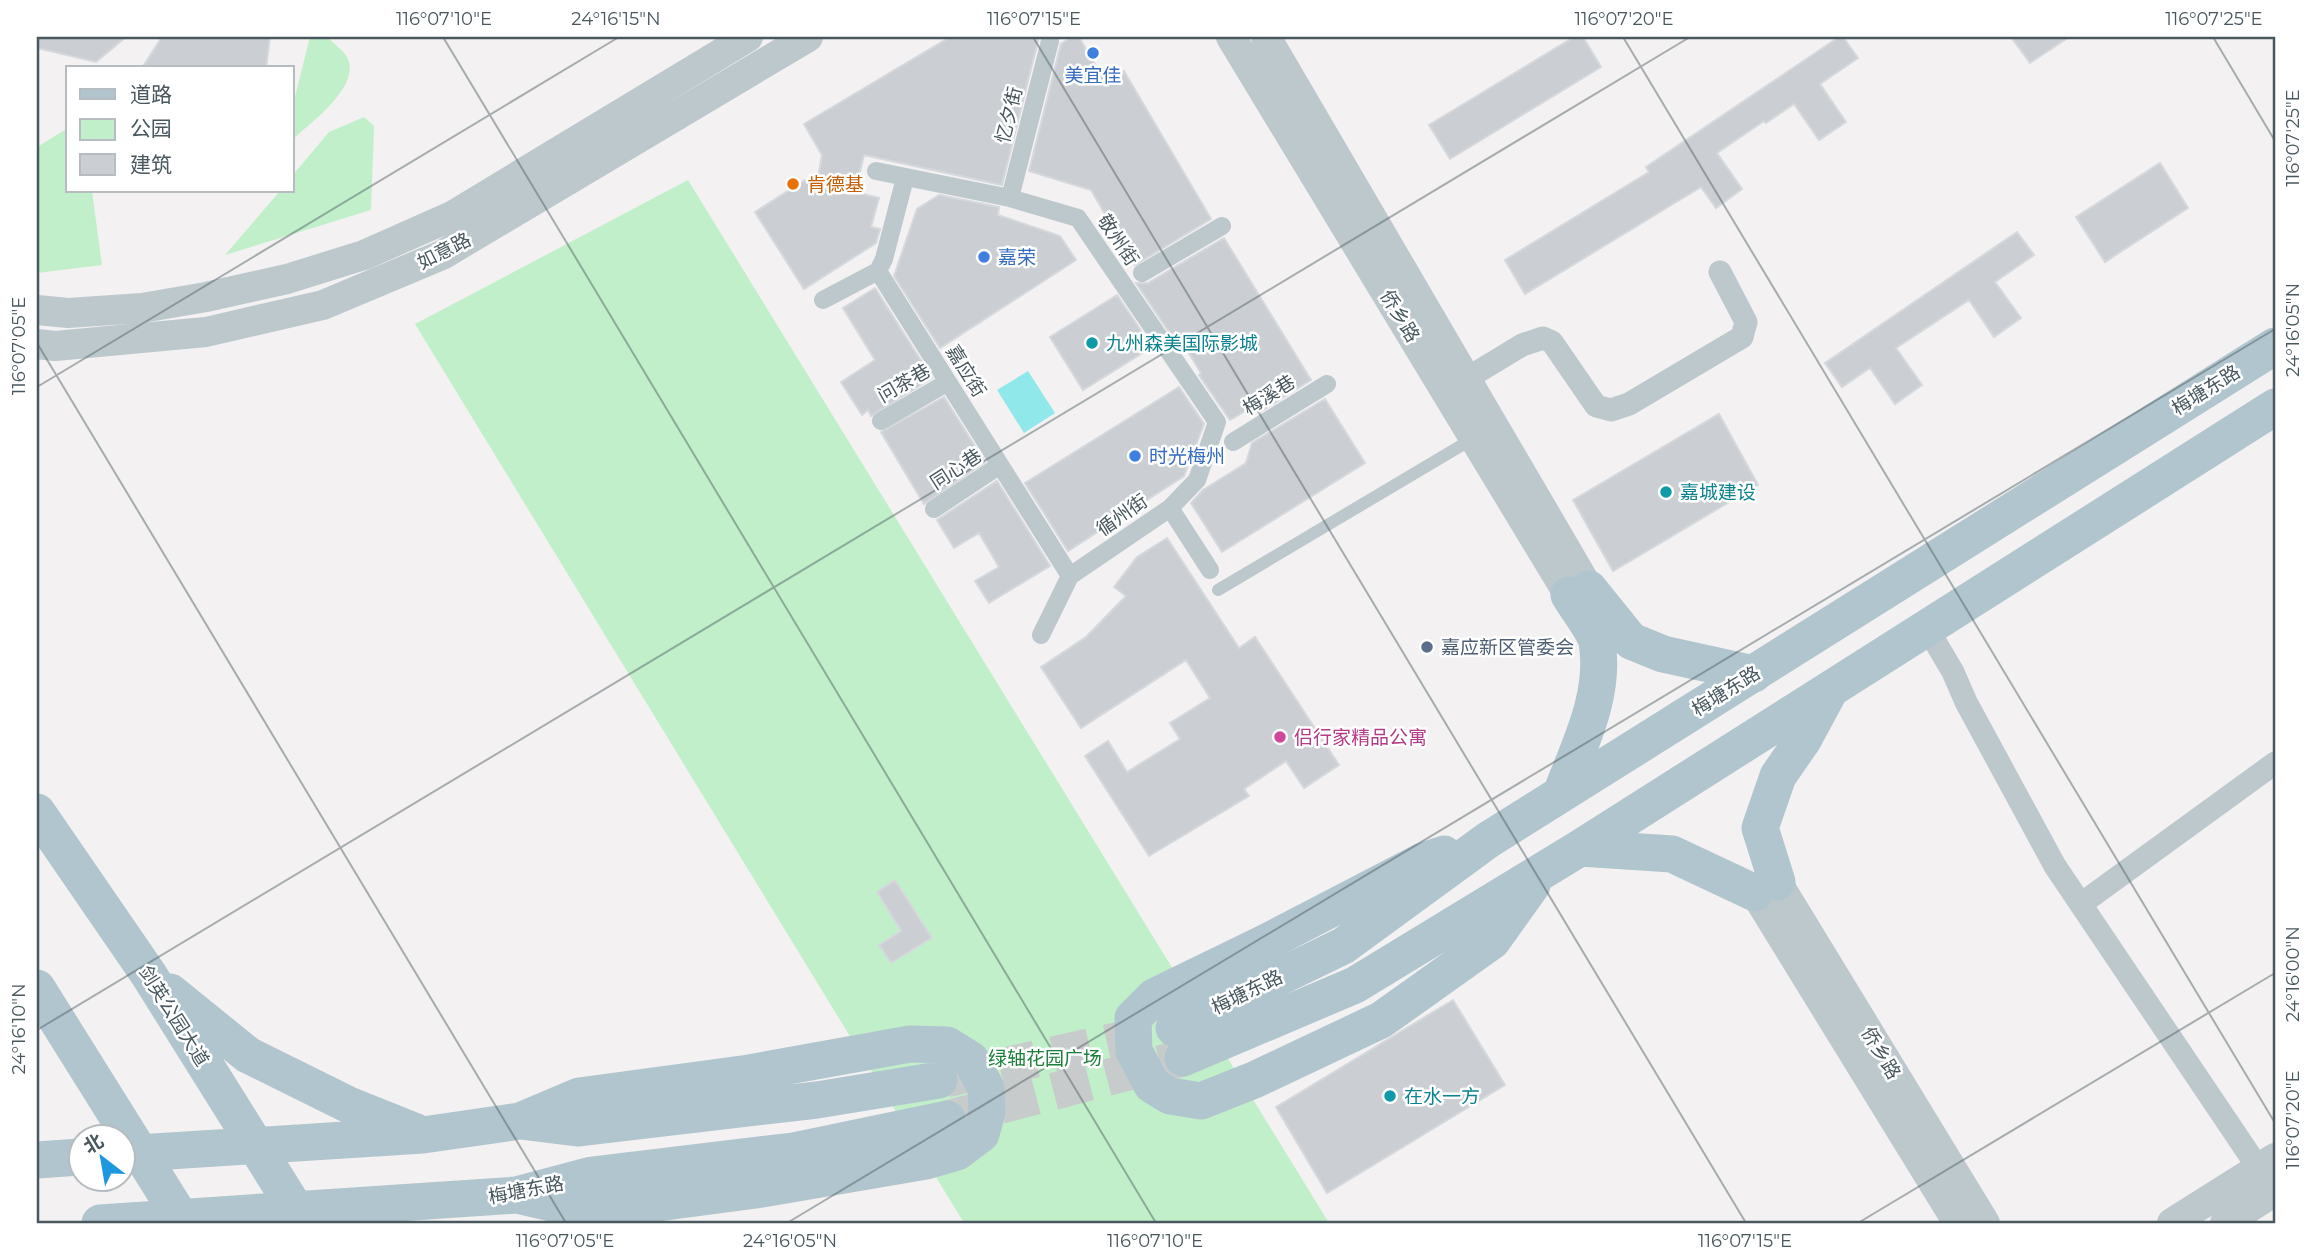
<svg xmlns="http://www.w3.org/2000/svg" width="2312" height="1260" viewBox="0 0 2312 1260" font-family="Montserrat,'Noto Sans SC',sans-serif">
<rect width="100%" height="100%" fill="#f3f1f1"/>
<!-- green -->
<path fill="#c1efca" d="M310,37H327C333,43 343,50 347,57C362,86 311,122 292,140V109Z
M364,117L374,126L371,210L225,255L280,191H292V176L329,132Z
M68,128V191H92L102,265L37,273V147Z
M688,180L1329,1223H964L415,324Z"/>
<!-- water -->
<path fill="#90e8ea" d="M1028,371L1055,413L1024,433L997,390Z"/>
<!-- building -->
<path fill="#cbcfd3" stroke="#d5d8dc" stroke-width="2" d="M37,37H126L96,62L37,48Z
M162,37H270L266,68H142Z
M950,37H1039L1002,185L864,155L855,192L879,198L871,227L880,229L876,243L804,289L755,212L805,180L817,183L822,155L804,124Z
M1072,37H1079L1105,82L1124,71L1211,219L1135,265L1091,190L1029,171L1061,44Z
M1574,37H1583L1601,67L1450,159L1429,125Z
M1839,37H1843L1858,58L1820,84L1846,122L1819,140L1794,104L1766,123L1764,121L1717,153L1742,189L1716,208L1701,187L1525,294L1505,260L1649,172L1646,167Z
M2011,37H2069L2030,63Z
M2160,163L2188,208L2105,262L2076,217Z
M939,195L999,207L998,215L1060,236L1076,260L940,348L894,276L917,209Z
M2017,232L2034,255L1995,282L2021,318L1994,337L1969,300L1896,348L1922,385L1895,404L1870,368L1842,387L1825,363Z
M1224,238L1311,380L1262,411L1266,399L1230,420L1199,375L1201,373L1176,332L1171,335L1136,283H1148Z
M875,288L932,378L871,416L868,410L862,415L841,382L875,360L843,308Z
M1117,295L1152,347L1083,390L1050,337Z
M1179,387L1204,424L1184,476L1068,551L1025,483Z
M944,397L985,462L924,504L881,432Z
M1325,399L1365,463L1222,552L1191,503L1203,490L1246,463L1252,443Z
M1719,414L1758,485L1613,571L1573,500Z
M997,481L1050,566L989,603L975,581L999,567L979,533L954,548L937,520Z
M1167,538L1239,648L1255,637L1339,765L1304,788L1286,761L1244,789L1249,796L1149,856L1085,756L1108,741L1127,772L1180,739L1170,723L1210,698L1186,660L1081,728L1041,667L1086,637L1126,596L1114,587L1137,557Z
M895,880L932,938L891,963L879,945L901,931L877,892Z
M1453,1000L1505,1085L1327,1193L1276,1107Z"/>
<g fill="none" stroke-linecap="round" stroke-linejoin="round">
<!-- primary-tunnel -->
<path stroke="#c8cbcc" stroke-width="37" stroke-dasharray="37 18" stroke-linecap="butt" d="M946,1079L1174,1028
M947,1119L1183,1058"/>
<!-- service -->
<path stroke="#bdc8cd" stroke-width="12" d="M1218,590L1474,438"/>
<!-- pedestrian -->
<path stroke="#bdc8cd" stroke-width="18" d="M876,171L1010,198L1078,218L1217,422L1197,480L1170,508L1070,576L1041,635
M905,178L884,259L878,271L1070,576
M1010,198L1050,41
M1142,273L1222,226
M823,300L878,271
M881,421L948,382
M1233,442L1327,384
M1170,508L1210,570
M934,509L1000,465"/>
<!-- minor -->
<path stroke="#bdc8cd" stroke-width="23" d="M1466,379L1522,345L1543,338L1552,342L1596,406L1611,410L1629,404L1742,337L1746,322L1720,272
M1927,628L1953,672L1966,702L2055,866L2255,1163
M2081,904L2275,763"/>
<!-- tertiary -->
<path stroke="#bdc8cd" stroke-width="30" d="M1231,37L1569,595
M1266,37L1589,589
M37,310L68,313L142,308L206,297L287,279L364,255L452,216L748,37
M37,344L55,346L206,332L323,305L442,255L808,37
M1777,882L1985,1223
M1755,893L1958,1223
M2172,1223L2275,1158
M2225,1223L2275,1191"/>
<!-- primary -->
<path stroke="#b1c5ce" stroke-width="37" d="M1589,589L1631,641L1663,654L1754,674
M1561,794C1579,746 1606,695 1597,642C1594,630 1576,607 1569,595
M37,812L149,975L304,1223
M1580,848L1672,854L1755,893
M1444,854L1423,861L1263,944L1154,997L1133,1018L1134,1051L1152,1085L1170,1096L1201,1101L1254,1080L1381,1020L1492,941L1532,885
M1777,882L1760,828L1778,776L1803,740L1830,690
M37,988L184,1223
M170,992L248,1055L351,1106L416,1132
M1174,1028L1343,946L1488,840L2275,346
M1183,1058L1355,985L1580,848L2275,407
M122,1154L423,1135L520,1121L577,1128L817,1100L939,1080
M37,1160L80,1157
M517,1195L590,1212L762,1189L926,1161L957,1152L981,1134L987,1112L986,1088L971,1060L947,1045L910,1044L749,1073L579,1096L520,1121
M100,1223L517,1195L592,1175L793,1151L947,1119"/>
</g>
<!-- ticks -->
<path fill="none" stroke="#49585e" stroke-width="2" stroke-opacity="0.45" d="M443,37L1156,1223M1033,37L1746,1223M1623,37L2275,1123M2213,37L2275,141M37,343L566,1223M37,387L619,37M37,1030L1690,37M787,1223L2275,329M1858,1223L2275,973"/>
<!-- markers -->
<g fill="#3f7fe0" stroke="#fff" stroke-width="2.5">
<circle cx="1093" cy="53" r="7"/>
<circle cx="984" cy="257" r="7"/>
<circle cx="1135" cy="456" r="7"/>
</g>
<circle fill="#e8710a" stroke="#fff" stroke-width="2.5" cx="793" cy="184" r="7"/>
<g fill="#0f9aa8" stroke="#fff" stroke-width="2.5">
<circle cx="1092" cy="343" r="7"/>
<circle cx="1666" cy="492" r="7"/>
<circle cx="1390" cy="1096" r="7"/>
</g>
<circle fill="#5c6f8a" stroke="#fff" stroke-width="2.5" cx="1427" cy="647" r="7"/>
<circle fill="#d1479c" stroke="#fff" stroke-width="2.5" cx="1280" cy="737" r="7"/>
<g text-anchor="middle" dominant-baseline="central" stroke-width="5" stroke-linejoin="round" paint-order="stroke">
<!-- shop labels -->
<g font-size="19" fill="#366cbe" stroke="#fff" text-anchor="start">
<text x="1093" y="75" text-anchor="middle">美宜佳</text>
<text x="998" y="257">嘉荣</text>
<text x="1149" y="456">时光梅州</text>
</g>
<!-- street labels -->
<g font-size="19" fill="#49585e" stroke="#fff">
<text transform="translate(1009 115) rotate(-76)">忆夕街</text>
<text transform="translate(1118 240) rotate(56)">敬州街</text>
<text transform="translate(444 251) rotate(-27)">如意路</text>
<text transform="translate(1400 316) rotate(59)">侨乡路</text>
<text transform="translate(966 371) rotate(58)">嘉应街</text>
<text transform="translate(904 383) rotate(-30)">问茶巷</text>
<text transform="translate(2206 390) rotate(-32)">梅塘东路</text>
<text transform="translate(1269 395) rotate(-32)">梅溪巷</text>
<text transform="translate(956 469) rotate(-33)">同心巷</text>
<text transform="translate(1122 515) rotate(-35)">循州街</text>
<text transform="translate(1726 691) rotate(-32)">梅塘东路</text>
<text transform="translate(1247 992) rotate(-26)">梅塘东路</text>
<text transform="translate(174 1016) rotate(58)">剑英公园大道</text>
<text transform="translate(1881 1053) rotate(59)">侨乡路</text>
<text transform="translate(526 1190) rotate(-11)">梅塘东路</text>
</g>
<!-- food labels -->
<g font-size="19" fill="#c56008" stroke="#fff" text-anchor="start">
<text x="807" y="184">肯德基</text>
</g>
<!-- culture labels -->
<g font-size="19" fill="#0d838f" stroke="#fff" text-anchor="start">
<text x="1106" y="343">九州森美国际影城</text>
<text x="1680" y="492">嘉城建设</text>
<text x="1404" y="1096">在水一方</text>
</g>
<!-- service labels -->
<g font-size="19" fill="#4e5e75" stroke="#fff" text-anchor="start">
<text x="1441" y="647">嘉应新区管委会</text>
</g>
<!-- hotel labels -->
<g font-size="19" fill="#b23c85" stroke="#fff" text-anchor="start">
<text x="1294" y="737">侣行家精品公寓</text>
</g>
<!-- park labels -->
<g font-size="19" fill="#1a7f39" stroke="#fff">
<text x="1045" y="1058">绿轴花园广场</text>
</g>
</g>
<!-- border -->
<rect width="2312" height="1260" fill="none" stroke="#ffffff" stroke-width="77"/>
<!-- legend -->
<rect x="66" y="66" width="228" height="126" fill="#ffffff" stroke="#b6bcbf" stroke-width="2"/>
<rect x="80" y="89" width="35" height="10" fill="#b1c5ce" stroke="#b6bcbf" stroke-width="2"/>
<text x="130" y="102" font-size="21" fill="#49585e">道路</text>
<rect x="80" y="119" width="35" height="21" fill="#c1efca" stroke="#b6bcbf" stroke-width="2"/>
<text x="130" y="136" font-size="21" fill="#49585e">公园</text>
<rect x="80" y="154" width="35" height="21" fill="#cbcfd3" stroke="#b6bcbf" stroke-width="2"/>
<text x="130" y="172" font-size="21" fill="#49585e">建筑</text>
<!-- north arrow -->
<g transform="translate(102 1158) rotate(329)"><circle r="33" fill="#ffffff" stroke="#b6bcbf" stroke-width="2"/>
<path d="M0-5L12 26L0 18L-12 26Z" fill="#1e97df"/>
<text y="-10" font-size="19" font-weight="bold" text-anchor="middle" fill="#49585e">北</text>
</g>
<rect x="38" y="38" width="2236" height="1184" fill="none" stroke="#49585e" stroke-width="2.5"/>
<g font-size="18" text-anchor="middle" fill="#49585e">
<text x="444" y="25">116°07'10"E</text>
<text x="616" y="25">24°16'15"N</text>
<text x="1034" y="25">116°07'15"E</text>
<text x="1624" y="25">116°07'20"E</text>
<text x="2214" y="25">116°07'25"E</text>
<text transform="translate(2293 138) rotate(-90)" y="6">116°07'25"E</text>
<text transform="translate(2293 330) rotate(-90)" y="6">24°16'05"N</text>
<text transform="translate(19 346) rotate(-90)" y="6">116°07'05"E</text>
<text transform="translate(2293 974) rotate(-90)" y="6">24°16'00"N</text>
<text transform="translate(19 1029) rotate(-90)" y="6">24°16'10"N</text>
<text transform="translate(2293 1120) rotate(-90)" y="6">116°07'20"E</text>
<text x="565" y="1247">116°07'05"E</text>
<text x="790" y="1247">24°16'05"N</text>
<text x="1155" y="1247">116°07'10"E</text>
<text x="1745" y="1247">116°07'15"E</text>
</g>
</svg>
